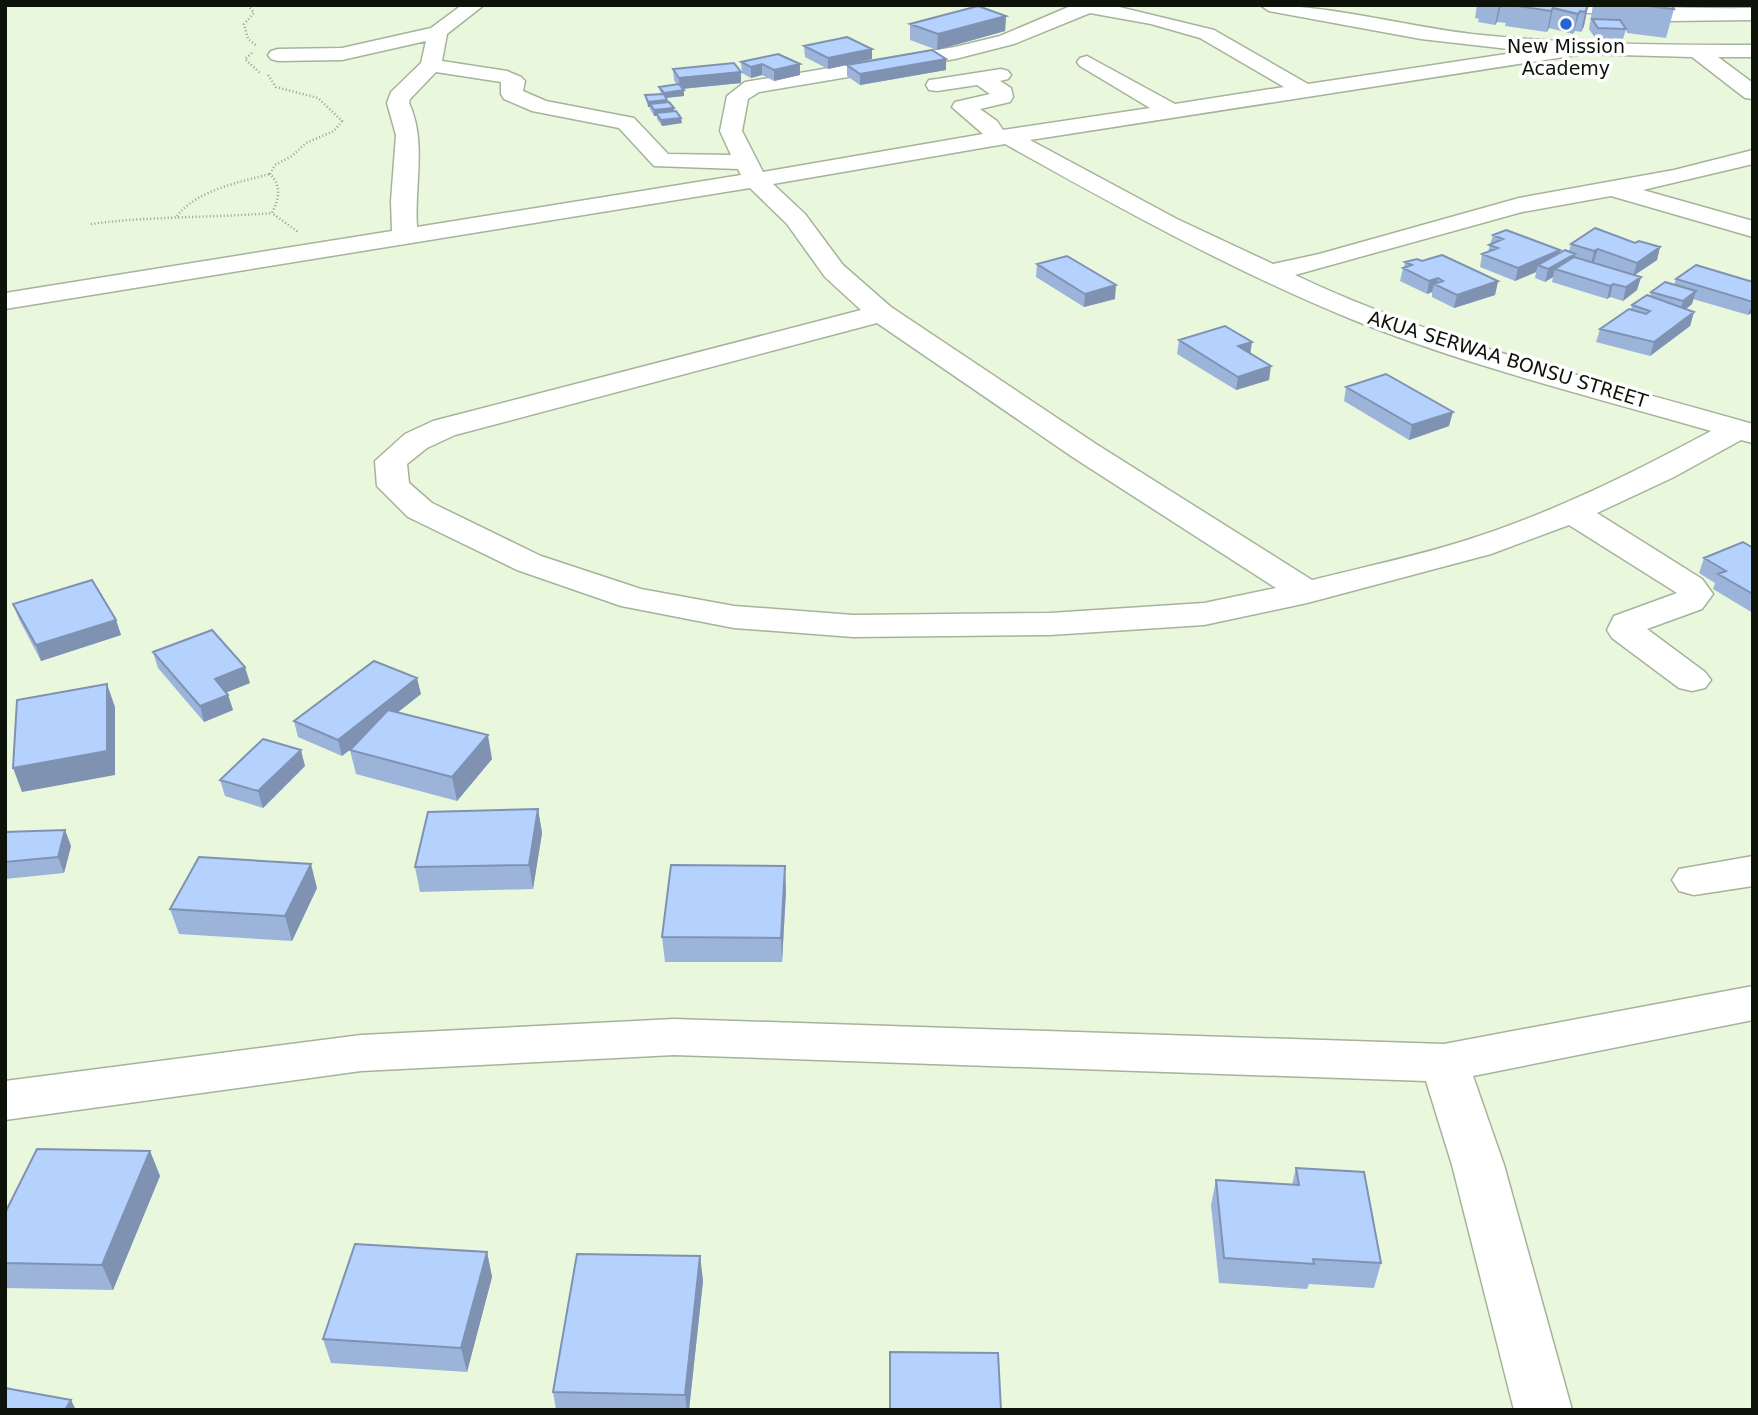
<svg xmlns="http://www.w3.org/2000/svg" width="1758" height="1415" viewBox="0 0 1758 1415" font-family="'DejaVu Sans',sans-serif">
<rect width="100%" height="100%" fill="#e9f7dd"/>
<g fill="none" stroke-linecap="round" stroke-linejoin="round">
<defs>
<path id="minor" d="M462,5H484L447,34L442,61L507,71L521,77L525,81L523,91L546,101L634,118L668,154L731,155L720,131L727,96L745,82L955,47L1000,36L1073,5H1111L1214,30L1308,84L1526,51L1421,39L1269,11L1260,5C1334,5 1407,27 1481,35C1571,44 1662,45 1753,45V57H1718L1753,83V99L1745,98L1692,57L1583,54L1030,140L1177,219L1273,264L1319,254L1519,198L1674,170L1753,150V164L1643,190L1753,221V237L1611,196L1522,212L1295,275C1440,344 1600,380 1753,424V443L1741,440L1674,477L1597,513L1702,579L1713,594L1702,609L1647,629L1705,672L1711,680L1705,688L1692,691L1679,688L1612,638L1607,630L1614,616L1677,593L1569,525L1491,554L1307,603L1204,625L1050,635L853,637L734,628L621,606L517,570L408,517L377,486L375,461L405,434L433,421L861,310L825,277L787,224L750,188L5,309V293L392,231L391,201L396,135L387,103L391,92L421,63L426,41L342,60L278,61L271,59L268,55L271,51L278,49L342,48L431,28ZM1090,13L1151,24L1200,38L1284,87L1175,104L1087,56L1080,58L1077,62L1080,66L1150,108L1003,130L997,121L980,109L1010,102L1013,97L1011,88L1000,81L1008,79L1011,75L1008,71L1001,69L937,79L929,80L926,85L929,90L937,91L977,85L990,94L955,102L952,107L983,134L763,172L742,131L748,99L759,92L955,59L1014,44ZM436,72L501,82V94L504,99L532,111L619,128L654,166L738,169L741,175L417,227C414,185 427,142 409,103L410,99ZM1005,144C1118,207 1231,270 1351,319C1467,366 1591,396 1711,431C1633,473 1552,513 1467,540C1417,556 1364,567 1312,580L1096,444L891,307L843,265L805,214L773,184ZM877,323L1074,458L1276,588L1204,603L1050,613L853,615L734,606L641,589L541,556L432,503L409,483L407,464L427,448L455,435Z
M1561,5C1625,5 1688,9 1753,8V20L1666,21L1570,11Z
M1753,856V886L1694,895L1679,891L1672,880L1679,869Z
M1753,986V1020L1473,1076L1504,1165L1572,1410H1514L1452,1165L1426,1081L674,1055L361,1071L5,1120V1081L361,1035L674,1019L1444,1044Z"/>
</defs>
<!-- minor casing -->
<use href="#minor" stroke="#a6b39b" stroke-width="3"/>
<!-- path -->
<path stroke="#98a38f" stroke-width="2.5" stroke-dasharray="1 2.5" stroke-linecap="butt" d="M248,5L254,13L244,24L248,39L257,46
M252,53L245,59L260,73
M268,75L276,87L318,98L342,121L334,131L306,143L292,156L275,165L270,174C282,186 279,199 272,213L298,232
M177,216C197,190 240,182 270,174
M91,224C151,216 211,218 272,213"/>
<!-- minor -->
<use href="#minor" fill="#fff" fill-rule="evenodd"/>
</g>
<!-- wall -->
<path fill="#9cb4da" d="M1477,5H1584L1588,6L1584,26L1581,32L1575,31L1573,34L1549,28L1547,32L1505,26L1506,23L1497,22L1495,25L1478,22L1479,19L1475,18Z
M1593,5H1672L1674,9L1666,38L1627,33L1626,29L1623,39L1595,38L1589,29Z
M1006,16L1005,31L937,50L910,40V24Z
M804,46L872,49V59L849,65L946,59V70L860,85L847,76V65L828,69L805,57Z
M741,62L800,64V75L774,81L762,75L751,78L742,73Z
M673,69L741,72V83L682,89L684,96L666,98L667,102L674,108V111L682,123L662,126L657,119V116H654L650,109V107H648L645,95L661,94L659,87L677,85L674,80Z
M1493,235L1560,250L1559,253L1569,251L1571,244L1635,243L1660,247L1657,260L1635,275L1641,277L1637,290L1623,301L1610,297L1607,299L1552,282L1553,277L1545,282L1535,278L1536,272L1515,281L1480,267L1482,254L1488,252Z
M1422,261L1498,281L1495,295L1454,308L1432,297V292L1427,294L1400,281L1403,268H1404L1405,262Z
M1037,264L1115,299L1084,307L1036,277Z
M1676,279L1753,282V312L1748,315L1693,299L1692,304L1685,309L1694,312L1690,326L1650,356L1596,342L1600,329L1631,309L1632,305L1650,296L1651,292L1674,285Z
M1179,340L1269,380L1236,390L1177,354Z
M1346,387L1449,426L1409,440L1344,401Z
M1753,548V613L1713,589L1715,583L1699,573L1704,558Z
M13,604L116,620L121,635L41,661L19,619Z
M153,652L250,683L227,692L233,710L204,722L158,668Z
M421,694L397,713L492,759L457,801L356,774L350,750L354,746L342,756L298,737L294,721Z
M305,766L263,808L225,796L220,780Z
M538,809L542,833L533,889L420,892L415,867Z
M65,830L71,846L64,873L5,879V832Z
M317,888L292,941L179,934L170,909Z
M786,890L782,962H665L662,937Z
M150,1151L160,1176L113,1290L5,1288V1213Z
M1296,1168L1381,1263L1374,1288L1309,1284L1307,1289L1219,1283L1211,1205L1216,1180L1292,1185Z
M487,1252L492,1277L467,1372L331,1363L323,1339Z
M700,1256L703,1281L689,1410H556L553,1392Z"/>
<!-- shaded-wall -->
<path fill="#7f92b2" d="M1499,5H1501L1497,22L1495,25Z
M1579,5H1584L1583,11H1580L1573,34Z
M1588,6L1584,26L1581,32L1585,12Z
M1553,8L1549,28L1547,32L1551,11Z
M1006,16L1005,31L937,50L938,34Z
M872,49V59L828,69V58Z
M946,59V70L860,85V74Z
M762,64V75L751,78V67Z
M800,64V75L774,81V70Z
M741,72V83L680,89L679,78Z
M684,90V96L664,98V93Z
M667,100V106L650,104V107H648V102Z
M674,108V114L656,113L657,116H654V110Z
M681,118L682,123L662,126L661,120Z
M1660,247L1657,260L1633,276L1637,263Z
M1598,249L1594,262L1591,264L1594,251Z
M1560,250L1557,263L1538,265L1536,272L1515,281L1518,268Z
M1575,254L1572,266L1555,269L1553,277L1545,282L1548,269Z
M1641,277L1637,290L1623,301L1626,287Z
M1438,278L1437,285L1434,284L1432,292L1427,294L1429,281Z
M1498,281L1495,295L1454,308L1457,295Z
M1613,284L1610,297L1607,299L1610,286Z
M1116,285L1115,299L1084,307L1085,294Z
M1696,291L1692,304L1679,315L1683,301Z
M1753,302V312L1748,315Z
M1694,312L1690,326L1650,356L1654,342Z
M1252,342L1250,356L1238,346Z
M1271,366L1269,380L1236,390L1238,377Z
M1453,412L1449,426L1409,440L1412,425Z
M116,620L121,635L41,661L36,645Z
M245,667L250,683L220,695L215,679Z
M417,678L421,694L342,756L338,740Z
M107,684L115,707V775L22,792L13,768Z
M228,695L233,710L204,722L200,706Z
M488,735L492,759L457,801L452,777Z
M301,750L305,766L263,808L258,791Z
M538,809L542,833L533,889L529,865Z
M65,830L71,846L64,873L58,857Z
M311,864L317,888L292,941L285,916Z
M785,866L786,890L782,962L781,938Z
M150,1151L160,1176L113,1290L102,1265Z
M487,1252L492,1277L467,1372L461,1348Z
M700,1256L703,1281L689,1410H687L685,1395Z
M71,1400L76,1410H65Z"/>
<!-- building -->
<path fill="#b5d1fe" stroke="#7f92b2" stroke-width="2" d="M1510,5H1580L1588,6L1585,12L1580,11L1578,14L1553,8L1551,11Z
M1639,5H1672L1674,9Z
M978,6L1006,16L938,34L910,24Z
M1592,19L1620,20L1626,29L1598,28Z
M847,37L872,49L828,58L804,46Z
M932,50L946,59L860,74L847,65Z
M778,54L800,64L774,70L762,64L751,67L741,62Z
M734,63L741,72L679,78L673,69Z
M679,84L684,90L664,93L659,87Z
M664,94L667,100L648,102L645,95Z
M669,102L674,108L654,110L650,104Z
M676,111L681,118L661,120L656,113Z
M1595,228L1635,243L1639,241L1660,247L1637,263L1598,249L1594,251L1571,244Z
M1506,230L1560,250L1518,268L1482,254L1498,248L1489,245L1503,239L1493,235Z
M1565,250L1575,254L1548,269L1538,265Z
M1442,255L1498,281L1457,295L1434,284L1443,281L1438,278L1429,281L1403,268L1412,265L1405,262L1417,259L1422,261Z
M1067,256L1116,285L1085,294L1037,264Z
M1574,257L1641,277L1626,287L1613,284L1610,286L1555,269Z
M1696,265L1753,282V302L1676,279Z
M1665,282L1696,291L1683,301L1651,292Z
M1647,295L1694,312L1654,342L1600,329L1629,309L1646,314L1650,311L1632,305Z
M1225,326L1252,342L1238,346L1271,366L1238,377L1179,340Z
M1386,374L1453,412L1412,425L1346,387Z
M1743,542L1753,548V594L1718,574L1726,571L1704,558Z
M92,580L116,620L36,645L13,604Z
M212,630L245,667L215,679L228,695L200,706L153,652Z
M374,661L417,678L338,740L294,721Z
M107,684V751L13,768L17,700Z
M388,710L488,735L452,777L350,750Z
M263,739L301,750L258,791L220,780Z
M538,809L529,865L415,867L428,812Z
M65,830L58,857L5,862V832Z
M199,857L311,864L285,916L170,909Z
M671,865L785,866L781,938L662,937Z
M37,1149L150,1151L102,1265L5,1263V1213Z
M1296,1168L1364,1172L1381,1263L1313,1259L1314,1264L1224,1258L1216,1180L1299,1185Z
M355,1244L487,1252L461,1348L323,1339Z
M577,1254L700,1256L685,1395L553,1392Z
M890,1352L998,1353L1001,1410H890Z
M5,1388L71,1400L65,1410H5Z"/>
<!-- markers -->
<circle fill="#2267d3" stroke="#fefefe" stroke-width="2.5" cx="1566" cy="24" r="7"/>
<g text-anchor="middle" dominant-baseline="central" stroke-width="7" stroke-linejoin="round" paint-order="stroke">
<!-- far-poi labels -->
<g font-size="19" fill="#0e130a" stroke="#fefefe">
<text x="1566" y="46">New Mission<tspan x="1566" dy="22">Academy</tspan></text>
</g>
<!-- far-street labels -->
<g font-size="19" fill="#0e130a" stroke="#fefefe">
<text transform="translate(1508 359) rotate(17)">AKUA SERWAA BONSU STREET</text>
</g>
</g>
<!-- border -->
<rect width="1758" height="1415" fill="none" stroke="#0e130a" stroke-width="14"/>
</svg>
